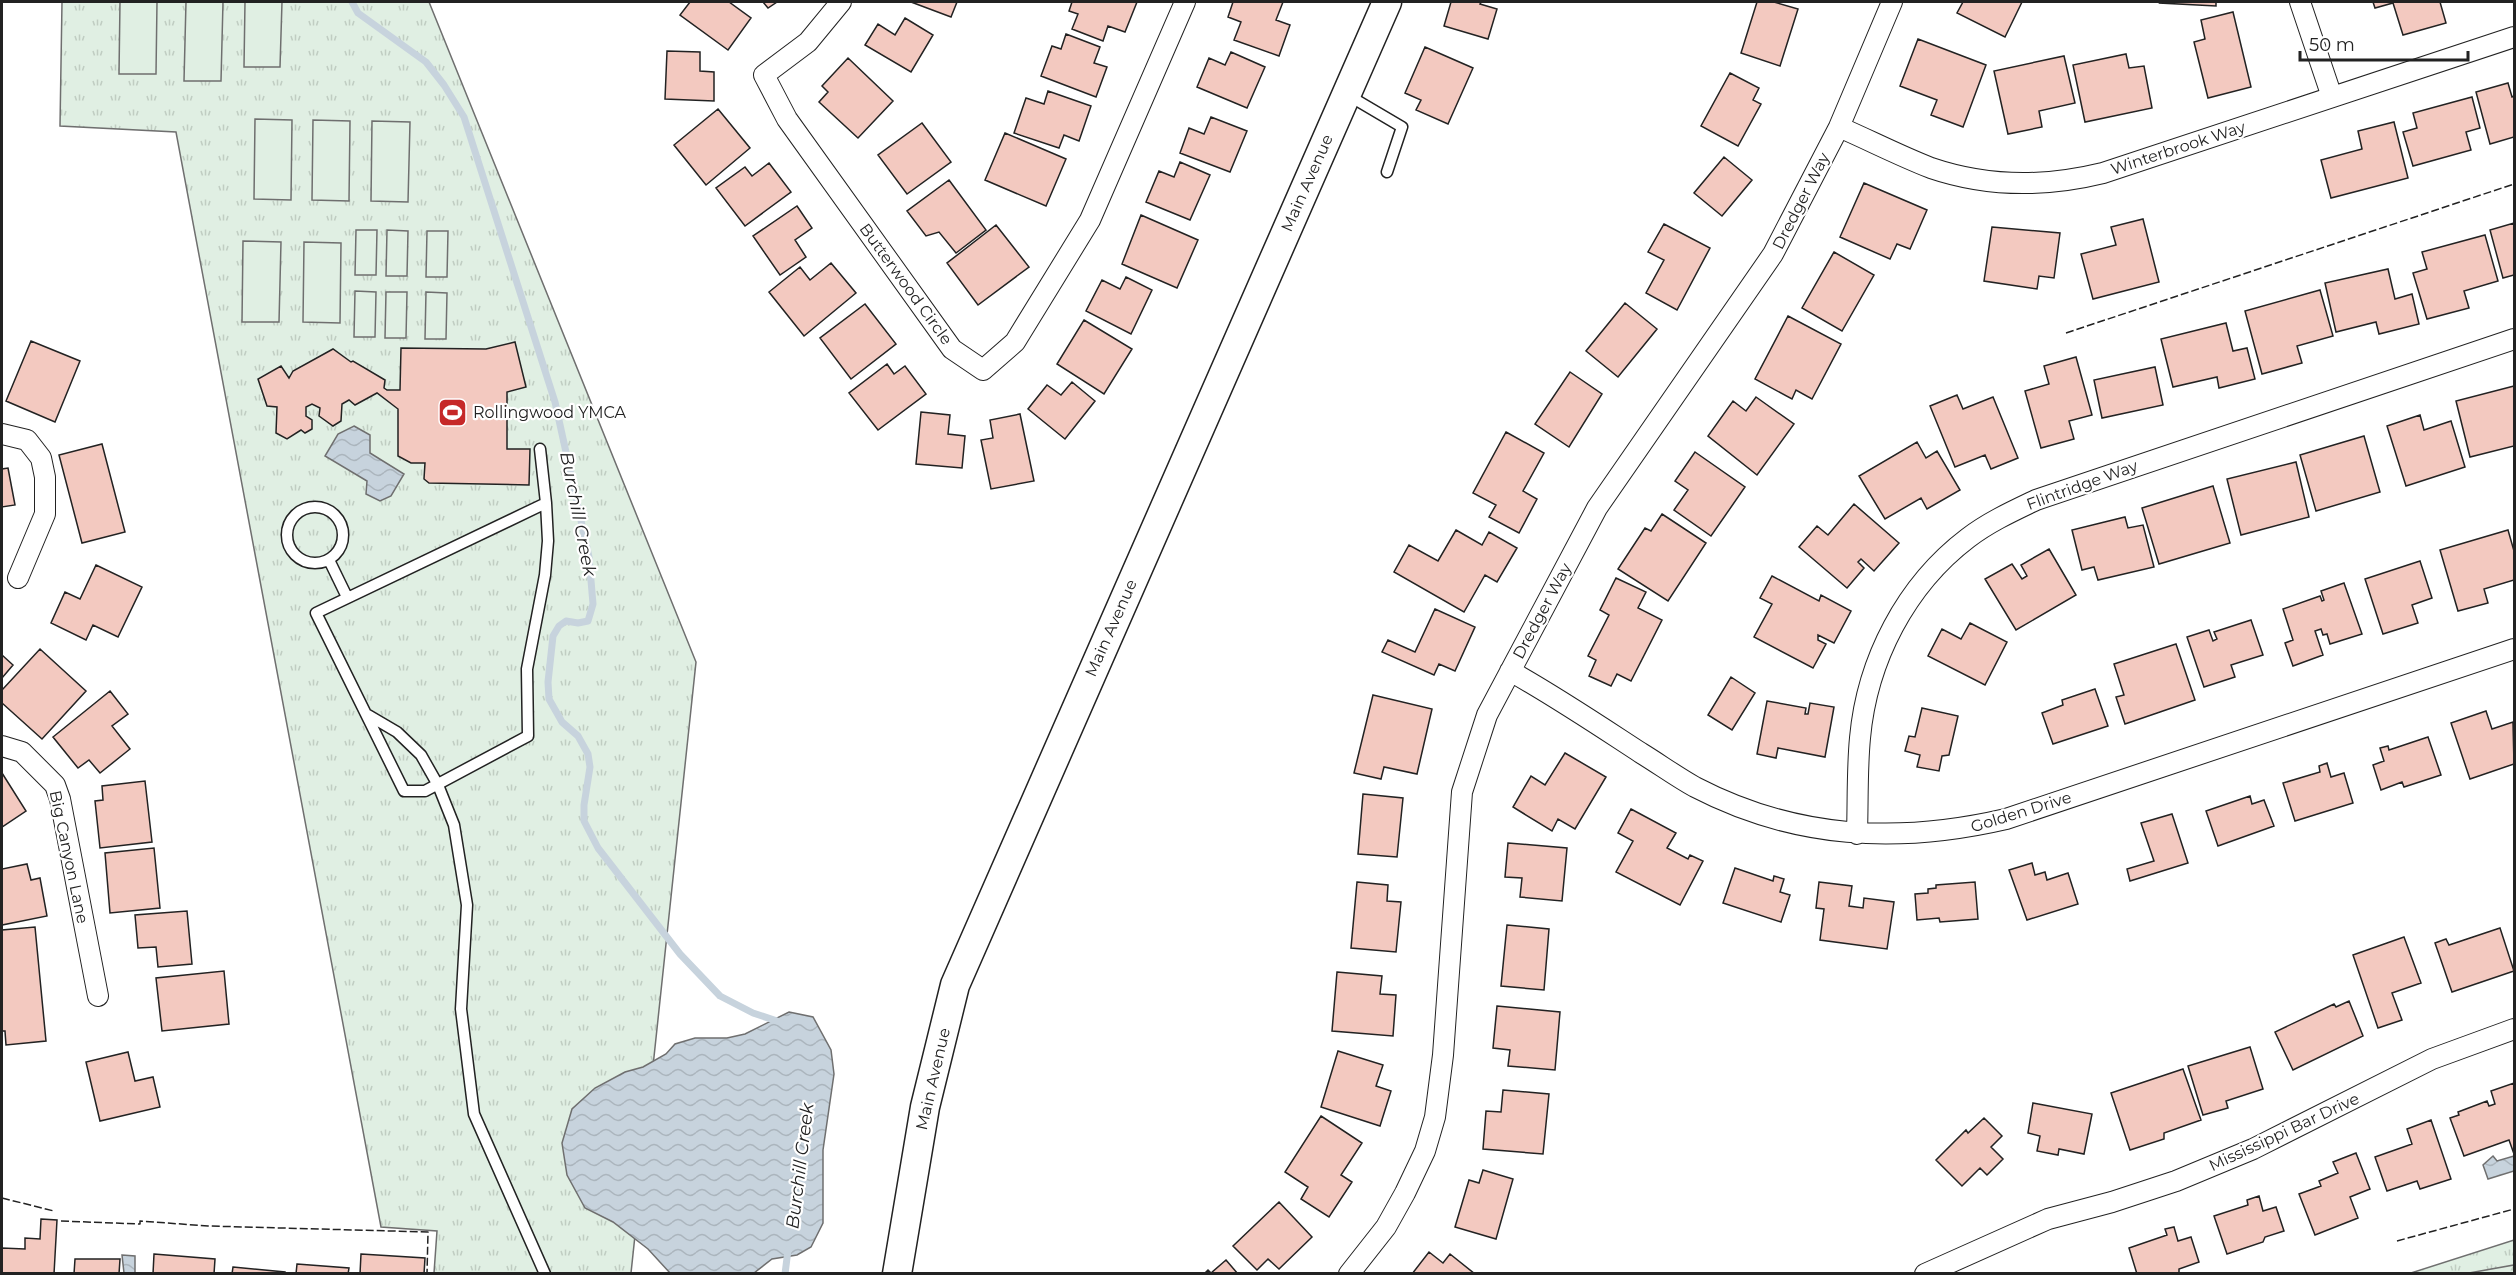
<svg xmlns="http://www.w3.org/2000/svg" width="2516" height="1275" viewBox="0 0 2516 1275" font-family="Montserrat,sans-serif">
<defs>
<pattern id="grass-tufts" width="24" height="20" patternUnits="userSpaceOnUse" patternTransform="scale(1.5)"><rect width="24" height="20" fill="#e0efe3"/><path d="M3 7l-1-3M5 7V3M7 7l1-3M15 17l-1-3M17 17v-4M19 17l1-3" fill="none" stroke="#c0cdc2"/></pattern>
<pattern id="forest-firs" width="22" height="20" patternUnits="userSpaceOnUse" patternTransform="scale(1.5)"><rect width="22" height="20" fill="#e0efe3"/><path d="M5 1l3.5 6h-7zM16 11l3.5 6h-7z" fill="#c0cdc2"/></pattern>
<pattern id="water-waves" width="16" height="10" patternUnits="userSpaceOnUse" patternTransform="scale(1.5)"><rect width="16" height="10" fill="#c7d3dd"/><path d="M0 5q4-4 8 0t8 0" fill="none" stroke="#abb5bd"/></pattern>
</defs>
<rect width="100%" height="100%" fill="#fff"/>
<!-- grass -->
<path fill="url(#grass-tufts)" stroke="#6f6f6f" stroke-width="1.5" d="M62,2H429L696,662L631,1273H434L437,1231L381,1227L176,132L60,126Z
M2514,1240V1273H2411Z"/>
<!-- forest -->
<path fill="url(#forest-firs)" stroke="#6f6f6f" stroke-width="1.5" d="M2514,1265V1273H2469Z"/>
<!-- pitch -->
<path fill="#e0efe3" stroke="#6f6f6f" stroke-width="1.5" d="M120,2H157L156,74H119Z
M186,2H223L221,81H184Z
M245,2H282L280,67H244Z
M255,119L292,120L291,200L254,199Z
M313,120L350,121L349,201L312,200Z
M372,121L410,122L408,202L371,201Z
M356,230H377L376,275H355Z
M387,230L408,231L407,276H386Z
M427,231H448L447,277H426Z
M243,241L281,242L279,322H242Z
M304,242L341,243L340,323L303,322Z
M355,291L376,292L375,337H354Z
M386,292H407L406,338H385Z
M426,292L447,293L446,339H425Z"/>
<!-- water -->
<path fill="url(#water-waves)" stroke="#6f6f6f" stroke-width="1.5" d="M354,426L370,435V453L404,474L391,496L380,501L366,494L367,481L325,456L338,434Z
M789,1012L813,1017L831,1050L834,1074L823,1150V1223L811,1247L797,1255L772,1259L754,1273H670L648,1249L613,1222L585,1208L567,1175L562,1143L572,1109L595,1088L625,1072L643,1067L666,1054L675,1044L695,1038H727L745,1034Z
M2493,1156L2497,1161L2514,1156V1171L2488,1179L2483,1165Z
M122,1255L135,1256V1273H124Z"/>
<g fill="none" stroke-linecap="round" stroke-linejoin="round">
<!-- stream -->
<path stroke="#c7d3dd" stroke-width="7" d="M352,2L358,13L426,62L444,85L464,117L555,402L589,557L593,604L588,621L578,623L566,621L559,626L553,636L548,682L549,699L562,722L578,736L588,754L590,767L584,805V821L598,848L680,954L720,996L753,1013L780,1022
M785,1274L788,1250"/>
</g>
<!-- building -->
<path fill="#f3c9c0" stroke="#222" stroke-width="1.5" d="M690,2H729L751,18L728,50L680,15Z
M763,2H777L768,8Z
M911,2H957L951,17Z
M1072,2H1137L1125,32L1108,26L1103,41L1072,29L1078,14L1069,11Z
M1233,2H1283L1276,20L1290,25L1279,56L1234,40L1241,22L1228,17Z
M1451,2H1481L1480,4L1497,9L1488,39L1444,26Z
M1757,2H1774L1798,9L1780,66L1741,53Z
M1963,2H2022L2005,37L1957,13Z
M2161,2H2216V6L2160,3Z
M2373,2H2440L2446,23L2403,35L2393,3L2375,8Z
M2233,12L2251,87L2208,98L2194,42L2205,39L2201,20Z
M905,18L933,35L911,72L865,45L878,24L895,35Z
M1066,34L1100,47L1094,63L1107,67L1096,97L1041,76L1052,46L1061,49Z
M1918,39L1986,65L1963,127L1931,115L1937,100L1900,86Z
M1425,47L1473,68L1448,124L1416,110L1421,100L1405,93Z
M667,51L700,52V71L714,72V101L665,99Z
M1231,52L1265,67L1247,108L1197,87L1209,58L1225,65Z
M2126,54L2129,68L2144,66L2152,108L2085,122L2073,65Z
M2064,56L2075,103L2039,111L2042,127L2008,134L1994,71Z
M848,58L893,101L858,138L819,102L828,92L822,86Z
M1730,73L1759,88L1753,100L1761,104L1738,146L1701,126Z
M2508,83L2512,97L2514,96V137L2490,144L2476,92Z
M1048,91L1091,106L1079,141L1064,135L1059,148L1014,133L1026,98L1044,104Z
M2472,97L2480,128L2466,132L2471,150L2413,166L2403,132L2417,128L2413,113Z
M718,109L750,148L706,185L674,145Z
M1211,117L1247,131L1230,172L1180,153L1189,128L1204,134Z
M2394,122L2408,178L2331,198L2321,160L2362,149L2358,131Z
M922,123L951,162L907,194L878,155Z
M1005,133L1066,159L1046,206L985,180Z
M1724,157L1752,180L1722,216L1694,193Z
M1180,162L1210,175L1190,220L1146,202L1159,171L1174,177Z
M769,163L791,192L745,226L716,188L745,167L752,176Z
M949,180L986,230L956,253L939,232L926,236L907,211Z
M1864,183L1927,210L1910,249L1897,244L1890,259L1840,237Z
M797,206L812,228L795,240L806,257L780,275L753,236Z
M1141,215L1198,240L1177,288L1122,264Z
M2143,219L2159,282L2093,299L2081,254L2116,245L2111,227Z
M2514,223V275L2503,278L2490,230Z
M1664,224L1710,248L1677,310L1646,293L1664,260L1648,252Z
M996,225L1029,267L978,305L947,263Z
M1992,227L2060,233L2054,278L2039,276L2037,289L1984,281Z
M2485,235L2498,281L2464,291L2469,308L2427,319L2413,273L2427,269L2422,252Z
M1834,252L1874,275L1842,331L1802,308Z
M831,263L856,293L804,336L769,292L800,267L810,280Z
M2388,269L2395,299L2412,294L2419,324L2379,334L2376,322L2336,332L2325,283Z
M1126,277L1152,290L1131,334L1086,311L1102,280L1120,289Z
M2320,290L2333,336L2297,346L2302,363L2262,374L2245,311Z
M1625,303L1657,329L1618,377L1586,351Z
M865,304L896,344L851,379L820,338Z
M1788,316L1841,344L1812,399L1796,390L1792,399L1755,379Z
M1084,320L1132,349L1104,394L1057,364Z
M2226,323L2233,351L2247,348L2255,379L2219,388L2217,377L2173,387L2161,339Z
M31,341L80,361L55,422L6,401Z
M515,342L526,387L507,392V449H530L529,485L429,483L424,479L425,463H411L398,456V409L377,393L355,405L349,400L342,404L341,421L333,426L319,416L320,408L312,404L306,407V416L312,420V429L305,433L301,430L287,439L276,433L277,407L267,406L258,379L281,366L289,378L293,371L333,349L351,362L353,361L385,380L384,388L387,390H400L401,348L486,349Z
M2076,357L2092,415L2069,421L2074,439L2041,448L2025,391L2049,384L2044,366Z
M887,364L894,374L905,366L926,394L878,430L849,393Z
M2155,367L2163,405L2102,418L2094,380Z
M1570,372L1602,394L1569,447L1535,424Z
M1072,382L1095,401L1065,439L1028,409L1047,385L1061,395Z
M2514,386V446L2470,457L2456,401Z
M1957,395L1963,409L1993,397L2018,458L1991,469L1985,455L1955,467L1930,406Z
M1756,397L1794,424L1757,475L1708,436L1733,401L1746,411Z
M921,412L950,415L948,434L965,436L962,468L916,464Z
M1020,414L1034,481L991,489L981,440L993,438L990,420Z
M2420,415L2424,430L2451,421L2465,467L2406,486L2387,426Z
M1506,432L1544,453L1523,491L1537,499L1519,533L1489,517L1496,505L1473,493Z
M2364,436L2380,492L2316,511L2300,455Z
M1917,442L1926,458L1937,451L1960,490L1927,509L1921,498L1885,519L1859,476Z
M102,444L125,532L82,543L59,455Z
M1695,452L1745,487L1711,536L1674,510L1688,490L1675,481Z
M2296,462L2309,517L2241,535L2227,479Z
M8,468L15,505L2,507V469Z
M2213,486L2230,543L2159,564L2142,508Z
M1854,504L1899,543L1874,571L1861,559L1858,562L1864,568L1847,588L1799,547L1817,526L1828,535Z
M1662,514L1706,543L1668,601L1618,569L1645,528L1651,531Z
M2125,517L2128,528L2143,525L2154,567L2098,580L2094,567L2082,570L2072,530Z
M1456,530L1482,545L1489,532L1517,548L1497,582L1485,575L1464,612L1394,572L1409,545L1438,561Z
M2508,530L2514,551V580L2484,589L2488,603L2458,611L2440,550Z
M2049,549L2076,595L2016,630L1985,579L2012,564L2022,579L2027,576L2021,565Z
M2420,561L2432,598L2412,605L2418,623L2383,634L2365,579Z
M96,565L142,587L118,637L93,625L86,640L51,623L65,592L80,599Z
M1772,576L1819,601L1821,595L1851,611L1834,643L1818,635V640L1826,644L1813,668L1754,637L1772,604L1760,598Z
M1616,578L1646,592L1638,608L1662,620L1631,681L1617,674L1611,686L1589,676L1596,660L1588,656L1609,615L1600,610Z
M2344,583L2362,634L2330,644L2327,634L2323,635L2321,629L2315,631L2323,655L2293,666L2285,643L2293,640L2283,609L2320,596L2322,601L2324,600L2321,591Z
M1435,609L1475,627L1455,671L1439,664L1434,675L1382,652L1388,640L1415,652Z
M2251,620L2263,655L2231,665L2235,677L2204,687L2187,637L2209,630L2213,641L2217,639L2214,632Z
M1970,623L2007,642L1985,685L1928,656L1942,629L1961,639Z
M2176,644L2195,700L2125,724L2116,697L2124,695L2114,664Z
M40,649L86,691L42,739L2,703V690Z
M2,655L13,665L2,678Z
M1731,677L1755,693L1732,730L1708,715Z
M2095,689L2108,726L2053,744L2042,713L2063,705L2062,700Z
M110,691L128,714L112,726L130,749L100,773L89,760L78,768L53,737Z
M1373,695L1432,709L1417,774L1384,767L1381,779L1354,773Z
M1767,701L1806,708L1805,714H1808L1810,703L1834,707L1825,757L1778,748L1776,758L1757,754Z
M1922,708L1958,716L1949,755L1942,756L1939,771L1917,767L1920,755L1905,751L1909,736L1915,737Z
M2486,711L2492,729L2513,722L2514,764L2470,779L2451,723Z
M2428,737L2441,775L2404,787L2402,782L2381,790L2373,765L2384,761L2380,748L2388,746L2389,750Z
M1565,753L1606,777L1575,829L1558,819L1552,831L1513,807L1531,776L1545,785Z
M2327,763L2331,777L2344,773L2353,803L2295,821L2283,783L2320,772L2319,766Z
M2,773L26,811L2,827Z
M145,781L152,842L100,848L95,801L103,800L102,786Z
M1363,794L1403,798L1397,857L1358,854Z
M2250,796L2252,804L2264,800L2274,826L2218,846L2206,811Z
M1631,809L1676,833L1667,848L1688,859L1690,855L1703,861L1680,905L1616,872L1633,841L1618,833Z
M2172,814L2188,863L2130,881L2127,869L2154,861L2141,823Z
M1508,843L1567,848L1562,901L1520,897L1522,878L1505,877Z
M154,848L160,908L110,913L105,853Z
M2032,863L2035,875L2045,872L2047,880L2068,873L2078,904L2027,920L2009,870Z
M27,864L31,880L40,878L47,916L2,925V869Z
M1735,868L1773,881L1774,876L1784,879L1780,892L1790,895L1781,922L1723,903Z
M1357,882L1388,885L1387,901L1401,902L1396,952L1351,948Z
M1819,882L1852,886L1849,906L1863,908L1864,898L1894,902L1887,949L1820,940L1824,909L1816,908Z
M1975,882L1978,919L1940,922L1939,918L1917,920L1915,894L1928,893V889L1936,888V885Z
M187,911L192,964L158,967L156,947L138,948L135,915Z
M1507,925L1549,929L1544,990L1501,986Z
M35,927L46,1041L6,1045L5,1031H2V930Z
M2500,928L2514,971L2452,992L2435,943L2446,939L2449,945Z
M2404,937L2421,983L2392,993L2402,1020L2378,1028L2353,955Z
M224,971L229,1024L162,1031L156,978Z
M1337,972L1382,976L1380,994L1396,995L1393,1036L1332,1031Z
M2349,1001L2363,1036L2293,1070L2275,1032L2334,1004L2336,1007Z
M1497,1006L1560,1012L1555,1070L1508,1066L1510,1050L1493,1048Z
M2250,1047L2263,1089L2226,1101L2228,1108L2203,1115L2188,1066Z
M1338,1051L1383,1065L1376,1086L1391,1091L1380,1126L1321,1107Z
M128,1052L135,1081L153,1077L160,1107L100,1121L86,1062Z
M2183,1069L2201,1120L2164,1133V1139L2130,1150L2111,1093Z
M2514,1083V1154L2509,1140L2464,1156L2450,1118L2459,1115L2458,1112L2487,1101L2489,1106L2495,1104L2491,1091Z
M1503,1090L1549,1094L1543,1154L1483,1149L1486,1111L1501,1112Z
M2033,1103L2092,1114L2084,1154L2059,1149L2058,1155L2037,1151L2040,1136L2028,1133Z
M1321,1116L1362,1143L1341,1175L1352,1182L1329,1217L1301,1199L1308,1187L1285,1172Z
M1984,1118L2002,1136L1991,1147L2003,1159L1987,1175L1980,1168L1962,1186L1936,1160L1966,1130L1968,1133Z
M2431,1120L2451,1179L2420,1189L2417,1181L2387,1191L2375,1157L2412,1144L2407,1129Z
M2356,1153L2370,1189L2350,1197L2358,1218L2315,1235L2299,1194L2321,1186L2319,1181L2338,1173L2333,1162Z
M1483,1170L1513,1179L1496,1239L1455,1227L1469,1180L1479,1183Z
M2259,1196L2263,1211L2276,1207L2284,1231L2265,1237L2263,1242L2227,1254L2214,1216L2248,1205L2247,1200Z
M1279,1202L1312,1237L1279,1269L1268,1259L1257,1270L1233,1246Z
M41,1219L57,1220L54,1274H2V1248L25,1249V1238L40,1239Z
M2174,1227L2178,1241L2191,1237L2199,1262L2179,1269V1274H2137L2129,1248L2167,1235L2165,1229Z
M1429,1252L1443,1263L1450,1254L1475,1274H1412Z
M154,1254L215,1259L214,1274H153Z
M361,1254L425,1258L424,1274H360Z
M75,1259H120L119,1274H74Z
M1226,1260L1238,1274H1204L1208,1270L1211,1273Z
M297,1264L349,1268L348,1274H296Z
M233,1267L285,1272V1274H232Z"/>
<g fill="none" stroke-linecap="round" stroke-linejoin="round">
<defs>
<path id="lane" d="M1346,94L1402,127L1387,172
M540,449L546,503L316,613L404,791H425L528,736L527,669L545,575L548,541L546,503
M287 535a28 28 0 1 1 56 0a28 28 0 1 1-56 0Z
M329,560L347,597
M368,715L397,732L421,755L438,785L454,825L467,905L461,1009L474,1114L545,1274"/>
<path id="street" d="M841,2L808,42L764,75L787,119L952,349L983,370L1015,342L1090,220L1185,2
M2300,2L2332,97
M1839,127C1869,140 1900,156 1931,168C1987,187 2046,187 2103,173L2514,37
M2,434L27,440L41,458L45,477V514L18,578
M1510,671C1555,696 1598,725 1641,753C1659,764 1677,777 1695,787C1795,839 1898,844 2006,819L2514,649
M2,746L22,752L55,785L60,799L98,996
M1857,834C1858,802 1857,769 1860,738C1867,660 1906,585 1968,538C1989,522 2013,511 2036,500L2514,339
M1349,1274L1386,1227L1405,1193L1425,1151L1435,1117L1443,1055L1462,792L1487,715L1597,508L1773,254L1839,127L1892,2
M1925,1274L2048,1219L2112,1202L2176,1181L2253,1149L2432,1059L2514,1029"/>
<path id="secondary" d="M897,1274L925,1107L955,985L1387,2"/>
</defs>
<!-- lane casing -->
<use href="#lane" stroke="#222" stroke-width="13"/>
<!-- street casing -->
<use href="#street" stroke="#222" stroke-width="22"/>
<!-- secondary casing -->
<use href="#secondary" stroke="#222" stroke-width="31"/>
<!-- lane -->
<use href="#lane" stroke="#fff" stroke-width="10"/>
<!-- street -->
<use href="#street" stroke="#fff" stroke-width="20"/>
<!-- secondary -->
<use href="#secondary" stroke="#fff" stroke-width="28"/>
<!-- fence -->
<path stroke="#222" stroke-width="1.5" stroke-dasharray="8 3" stroke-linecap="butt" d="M2066,333L2514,184
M2,1198L54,1211
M61,1221L140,1224V1221L208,1226L428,1232L427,1274
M2397,1241L2514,1209"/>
</g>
<!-- icons -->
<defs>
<symbol id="stadium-square" viewBox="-11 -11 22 22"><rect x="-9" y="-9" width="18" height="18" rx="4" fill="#c62828" stroke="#fff"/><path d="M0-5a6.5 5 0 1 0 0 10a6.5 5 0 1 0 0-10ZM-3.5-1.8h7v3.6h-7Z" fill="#fff"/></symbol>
</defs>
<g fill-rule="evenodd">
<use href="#stadium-square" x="436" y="396" width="33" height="33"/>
</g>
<g text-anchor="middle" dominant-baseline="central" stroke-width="4.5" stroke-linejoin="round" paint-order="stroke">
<!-- street labels -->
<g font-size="16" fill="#222" stroke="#fff">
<text transform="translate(2178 148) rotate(-18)">Winterbrook Way</text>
<text transform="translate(1307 183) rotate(-66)">Main Avenue</text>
<text transform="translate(1801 201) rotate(-63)">Dredger Way</text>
<text transform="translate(906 284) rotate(54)">Butterwood Circle</text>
<text transform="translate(2082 485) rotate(-20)">Flintridge Way</text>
<text transform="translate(1542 611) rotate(-62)">Dredger Way</text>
<text transform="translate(1111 628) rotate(-66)">Main Avenue</text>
<text transform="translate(2021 812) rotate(-17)">Golden Drive</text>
<text transform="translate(69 857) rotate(78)">Big Canyon Lane</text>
<text transform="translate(933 1079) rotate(-77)">Main Avenue</text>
<text transform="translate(2284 1132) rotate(-25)">Mississippi Bar Drive</text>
</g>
<!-- poi labels -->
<g font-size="16" fill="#222" stroke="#fff" text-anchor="start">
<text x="473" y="412">Rollingwood YMCA</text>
</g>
<!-- water labels -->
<g font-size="18" font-style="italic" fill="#222" stroke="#fff">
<text transform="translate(578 514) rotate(79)">Burchill Creek</text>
<text transform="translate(800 1166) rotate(-83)">Burchill Creek</text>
</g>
</g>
<!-- border -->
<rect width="2516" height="1275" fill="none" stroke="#222222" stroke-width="6"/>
<!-- scale -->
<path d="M2300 51v9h168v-9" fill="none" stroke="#222222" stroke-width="3"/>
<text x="2309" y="51" font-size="18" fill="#222222" stroke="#ffffff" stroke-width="4.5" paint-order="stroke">50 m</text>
</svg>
